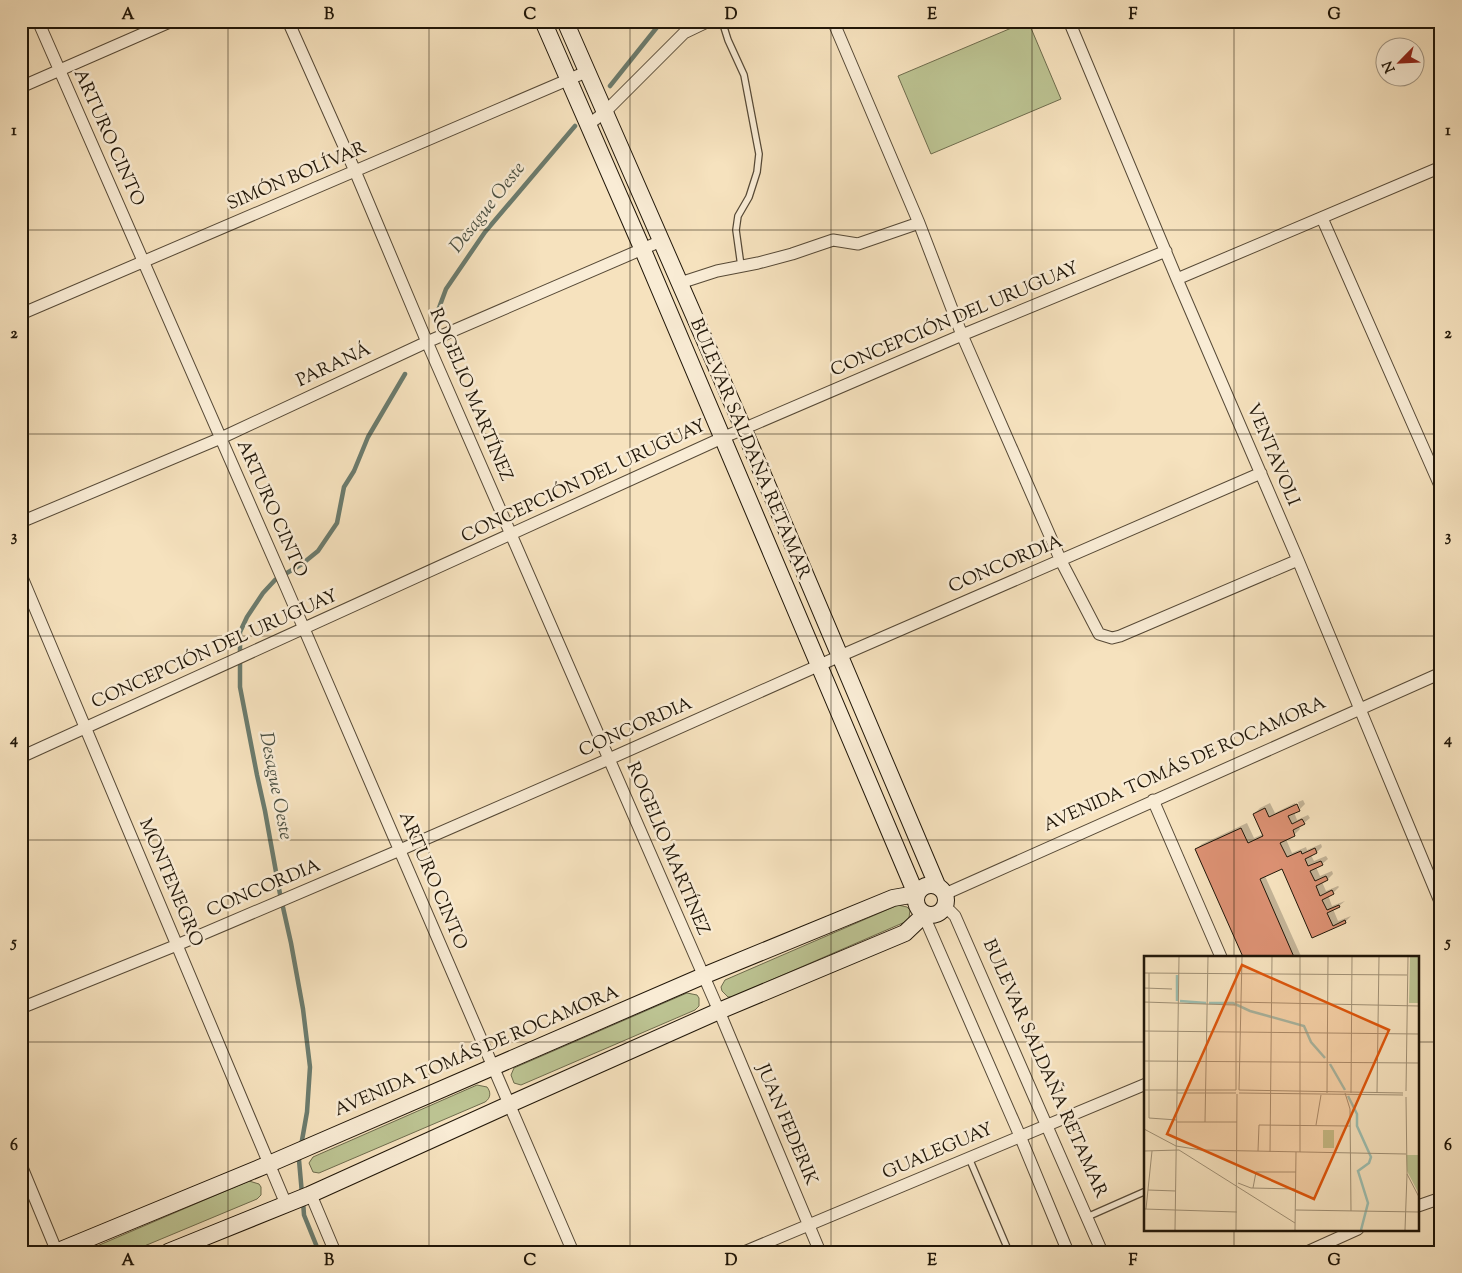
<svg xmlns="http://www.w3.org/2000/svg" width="1462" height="1273" viewBox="0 0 1462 1273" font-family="'Sorts Mill Goudy',serif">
<rect width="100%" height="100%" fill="#f6e2be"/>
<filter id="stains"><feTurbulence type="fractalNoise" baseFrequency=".004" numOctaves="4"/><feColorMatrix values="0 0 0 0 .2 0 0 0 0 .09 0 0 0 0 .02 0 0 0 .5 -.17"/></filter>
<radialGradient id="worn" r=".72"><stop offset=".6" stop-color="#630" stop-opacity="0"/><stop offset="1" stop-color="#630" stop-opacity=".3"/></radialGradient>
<!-- green -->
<path fill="#bcc392" stroke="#6e6c4d" d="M1028,21L1061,99L931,154L898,76Z
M898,905L907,907L910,910L909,918L905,922L732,997H728L722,991L721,987L725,980Z
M687,993L697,995L699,998V1006L695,1010L521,1085L514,1083L511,1075L514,1068Z
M477,1085L487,1087C491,1092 491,1098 485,1102L319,1173L313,1172L309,1163L313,1157Z
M249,1181L259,1184L261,1187V1195L257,1199L130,1252H83Z"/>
<!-- shadow -->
<path fill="#0003" d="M1303,800L1305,804L1300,809L1298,802Z
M1270,803L1275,813L1295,803L1298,809H1300L1294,812L1297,820L1308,815L1310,818L1304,823L1299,826L1300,829L1295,834L1286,839L1292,853L1306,847L1307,850L1321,844L1322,847L1317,852L1311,855L1314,861L1326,856L1328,859L1322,864L1316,867L1320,876L1332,871L1333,874L1328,879L1322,882L1326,891L1338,886L1339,887L1333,893L1328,895L1332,906L1345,901L1339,906L1333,909L1338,921L1351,916L1345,922L1313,936L1283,868L1265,876L1301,956L1300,957H1244L1196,849L1202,844L1247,823L1254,838L1263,834L1254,814L1260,808Z"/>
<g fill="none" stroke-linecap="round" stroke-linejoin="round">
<!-- stream -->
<path stroke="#6b7b6d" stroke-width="4.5" d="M610,86L662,21
M436,316L446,289L485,232L575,126
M301,1146L307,1112L310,1067L303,1009L291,943L280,894L265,811L257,775L240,687V632L247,617L263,593L275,580L302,564L318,551L337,523L344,487L354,471L368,437L405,374
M300,1154L299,1160L302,1194
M303,1201L304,1215L319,1252"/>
</g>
<!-- building -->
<path fill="#dc9173" stroke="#201608" d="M1297,804L1300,811L1288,816L1292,824L1302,819L1305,824L1293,830L1295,836L1280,843L1287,857L1301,851L1302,854L1315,848L1317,853L1305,859L1308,866L1321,861L1323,865L1310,871L1315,881L1326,876L1328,880L1316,886L1320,896L1332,890L1334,894L1322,900L1327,910L1339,905L1340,907L1327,913L1333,926L1345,920L1346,923L1312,938L1282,869L1260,879L1294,957H1243L1195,849L1241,828L1248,843L1263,836L1253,814L1265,808L1269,817Z"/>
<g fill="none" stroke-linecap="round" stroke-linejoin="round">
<defs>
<path id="lane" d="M722,21L728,40L744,75L759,154L757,172L749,197L738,216L736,230L741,266
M969,1158L1009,1252
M1087,1217L1146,1191"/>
<path id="street" d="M38,21L286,587L573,1252
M288,21L355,171L427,342L719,1011L820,1252
M833,21L919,223L962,335L1061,561L1099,634L1112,638L1120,636L1298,560
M1069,21L1177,279L1298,560L1441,904
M21,87L172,21
M588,125L605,112L684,33L709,21
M1322,218L1441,488
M1177,279L1441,167
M680,283L717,271L758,263L792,254L833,240L858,244L919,223
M21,314L586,72
M21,522L221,438L427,342L661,241
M21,575L286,1204
M21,757L722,438L962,335L1166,251
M1153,800L1221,957
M945,894L1441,673
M945,906L955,916L1102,1252
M925,914L927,923L1020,1136L1068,1252
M21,1008L177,945L400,850L609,759L840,656L1261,473
M21,1165L57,1252
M311,1195L335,1252
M1418,1206L1441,1198
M744,1252L1146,1084
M1307,1252L1358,1229"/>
<path id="secondary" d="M565,21L744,430L937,885
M916 900a15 15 0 1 1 30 0a15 15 0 1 1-30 0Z
M56,1252L269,1164L703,976L893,898L916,894L642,248L543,21
M168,1252L309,1195L510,1104L719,1011L905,933L925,914"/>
</defs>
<!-- lane casing -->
<use href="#lane" stroke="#564936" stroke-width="8"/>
<!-- street casing -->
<use href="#street" stroke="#564936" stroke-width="13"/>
<!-- secondary casing -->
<use href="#secondary" stroke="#201608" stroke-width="18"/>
<!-- lane -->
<use href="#lane" stroke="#f9ecd5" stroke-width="5.5"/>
<!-- street -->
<use href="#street" stroke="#f9ecd5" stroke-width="11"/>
<!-- secondary -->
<use href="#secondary" stroke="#f9ecd5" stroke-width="16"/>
</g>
<!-- grid -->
<path fill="none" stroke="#201608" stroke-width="1" stroke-opacity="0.55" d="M228,21V1252M429,21V1252M630,21V1252M831,21V1252M1032,21V1252M1234,21V957M21,230H1441M21,434H1441M21,636H1441M21,840H1441M21,1042H1146M1418,1042H1441M1234,1229V1252"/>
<g text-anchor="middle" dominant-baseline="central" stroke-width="5" stroke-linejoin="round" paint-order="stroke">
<!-- street labels -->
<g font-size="18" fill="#201608" stroke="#f9ecd5">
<text transform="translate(108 138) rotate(66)">ARTURO CINTO</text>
<text transform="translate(297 177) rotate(-23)">SIMÓN BOLÍVAR</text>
<text transform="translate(955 320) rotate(-23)">CONCEPCIÓN DEL URUGUAY</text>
<text transform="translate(334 366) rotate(-25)">PARANÁ</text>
<text transform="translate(470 395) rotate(67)">ROGELIO MARTÍNEZ</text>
<text transform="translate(749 449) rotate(67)">BULEVAR SALDAÑA RETAMAR</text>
<text transform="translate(1272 455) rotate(67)">VENTAVOLI</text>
<text transform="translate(584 482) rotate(-25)">CONCEPCIÓN DEL URUGUAY</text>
<text transform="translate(271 509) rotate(66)">ARTURO CINTO</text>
<text transform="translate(1006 565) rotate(-23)">CONCORDIA</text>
<text transform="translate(215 650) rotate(-24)">CONCEPCIÓN DEL URUGUAY</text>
<text transform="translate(636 728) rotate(-24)">CONCORDIA</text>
<text transform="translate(1185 765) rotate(-24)">AVENIDA TOMÁS DE ROCAMORA</text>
<text transform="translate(667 849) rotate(67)">ROGELIO MARTÍNEZ</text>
<text transform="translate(432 881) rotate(67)">ARTURO CINTO</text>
<text transform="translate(170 883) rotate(67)">MONTENEGRO</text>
<text transform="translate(264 889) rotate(-23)">CONCORDIA</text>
<text transform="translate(477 1052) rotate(-23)">AVENIDA TOMÁS DE ROCAMORA</text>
<text transform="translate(1044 1069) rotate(66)">BULEVAR SALDAÑA RETAMAR</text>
<text transform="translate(786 1125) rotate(67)">JUAN FEDERIK</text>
<text transform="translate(938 1152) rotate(-23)">GUALEGUAY</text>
</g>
<!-- water labels -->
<g font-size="19" font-style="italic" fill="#4c5143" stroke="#f9ecd5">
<text transform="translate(488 208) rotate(-52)">Desague Oeste</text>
<text transform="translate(275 786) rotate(79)">Desague Oeste</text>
</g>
</g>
<!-- overview -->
<g transform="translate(1144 956)">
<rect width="275" height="275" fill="#f6e2be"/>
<path d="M266,1H275V47H265ZM179,174H190V192H179ZM262,199H275V238L263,215Z" fill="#bcc392"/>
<path fill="none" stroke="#9dbeb0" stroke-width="2.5" d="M33,45V19M36,45L62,47M65,47H89L106,55L160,70L167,86L181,102M186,108L201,134M204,140L213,158V170L227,201L225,207L214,215L224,247L217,274"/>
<path fill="none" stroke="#a09075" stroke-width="1" d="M98,1L95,134L259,137M0,17L263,19M5,17V162L33,164M0,32L28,33M0,46L91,49M91,46L275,50M0,75L275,78M0,105L275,107M0,134H92V1M262,135L264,1M33,137H92M95,137L259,139M183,137L184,1M201,137L206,153L207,255M207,137L208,1M233,137L235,1M262,141L263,218L275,241M33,166H93M61,166L64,1M172,169L177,139M0,173L32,190L57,194L262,198M0,195L35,194L151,267M114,195L115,169L206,170M126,196L128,1M156,196V1M94,227L107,232L152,233M109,232L112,216H152M4,234L32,235M0,253L93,256M2,253L8,195M152,254L275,256M31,274L35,1M92,274L93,138M151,274L152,196M261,274L263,218"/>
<path fill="#de560c" fill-opacity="0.15" stroke="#de560c" stroke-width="2.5" d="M98,9L245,74L170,243L23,178Z"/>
<rect width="275" height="275" fill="none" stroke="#201608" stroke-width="2.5"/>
</g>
<!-- margin -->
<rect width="1462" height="1273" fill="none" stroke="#f6e2be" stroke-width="55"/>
<!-- north arrow -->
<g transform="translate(1400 62) rotate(246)"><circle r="24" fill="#f9ecd5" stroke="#a29683"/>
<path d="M0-4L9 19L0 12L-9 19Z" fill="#8f2418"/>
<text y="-8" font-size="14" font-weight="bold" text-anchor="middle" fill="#201608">N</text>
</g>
<rect x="28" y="28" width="1406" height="1218" fill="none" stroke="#201608" stroke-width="2"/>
<g font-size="16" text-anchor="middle" font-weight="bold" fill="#201608">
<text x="128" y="19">A</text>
<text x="329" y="19">B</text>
<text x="530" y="19">C</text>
<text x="731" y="19">D</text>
<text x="932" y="19">E</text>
<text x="1133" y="19">F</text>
<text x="1334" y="19">G</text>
<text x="14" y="135">1</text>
<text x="1448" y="135">1</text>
<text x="14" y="338">2</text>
<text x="1448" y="338">2</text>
<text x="14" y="541">3</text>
<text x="1448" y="541">3</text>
<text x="14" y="744">4</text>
<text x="1448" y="744">4</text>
<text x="14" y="947">5</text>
<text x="1448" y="947">5</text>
<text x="14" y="1150">6</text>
<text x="1448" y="1150">6</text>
<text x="128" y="1265">A</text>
<text x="329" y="1265">B</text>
<text x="530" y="1265">C</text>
<text x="731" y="1265">D</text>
<text x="932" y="1265">E</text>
<text x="1133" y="1265">F</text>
<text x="1334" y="1265">G</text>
</g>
<rect width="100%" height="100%" filter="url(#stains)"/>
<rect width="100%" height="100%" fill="url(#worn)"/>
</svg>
